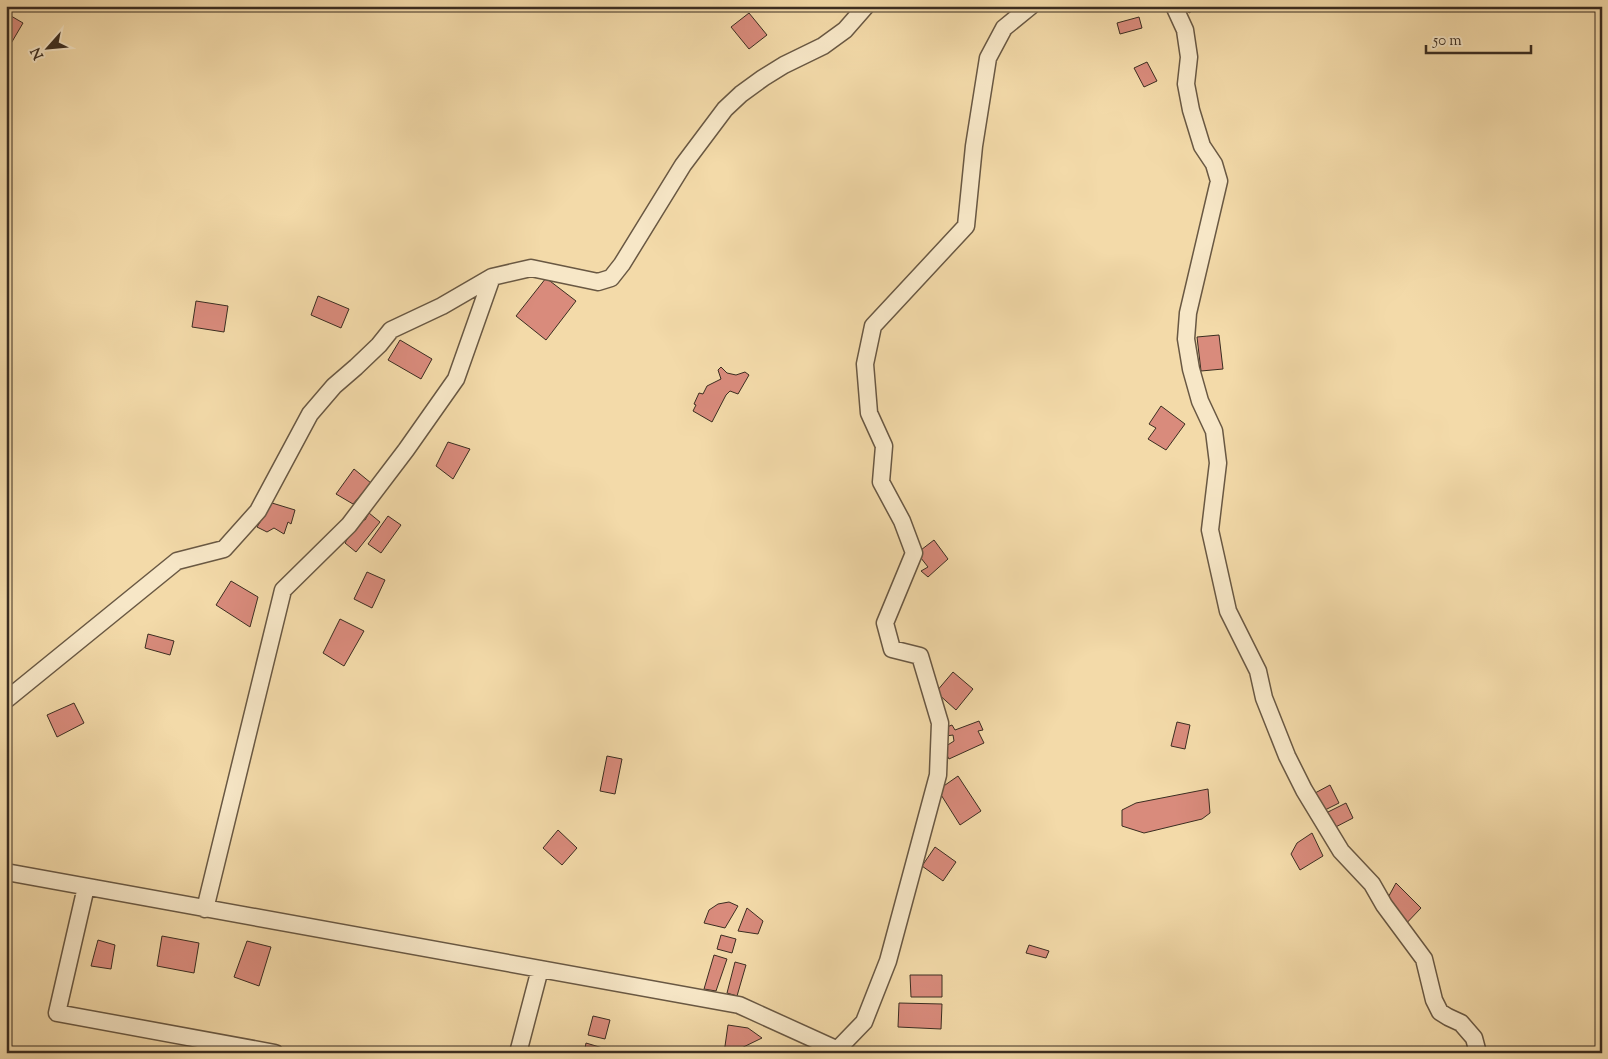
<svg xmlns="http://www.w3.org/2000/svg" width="1608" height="1059" viewBox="0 0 1608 1059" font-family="'Sorts Mill Goudy',serif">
<rect width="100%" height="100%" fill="#f3daa9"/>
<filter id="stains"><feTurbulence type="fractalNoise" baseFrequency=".004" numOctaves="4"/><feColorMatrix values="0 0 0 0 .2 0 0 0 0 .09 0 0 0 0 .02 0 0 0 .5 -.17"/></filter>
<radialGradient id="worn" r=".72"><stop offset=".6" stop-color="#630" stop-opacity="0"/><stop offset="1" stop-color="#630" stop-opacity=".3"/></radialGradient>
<!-- building -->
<path fill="#d98b7c" stroke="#3b2d21" d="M1185,6H1200L1189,13Z
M6,13L23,23L6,52Z
M749,13L767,35L749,49L731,27Z
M1139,17L1142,28L1120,34L1117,23Z
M1147,62L1157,81L1144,87L1134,68Z
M546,278L576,301L546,340L516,316Z
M318,296L349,309L341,328L311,315Z
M196,301L228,306L224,332L192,327Z
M1219,335L1223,369L1201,371L1197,337Z
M400,340L432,359L421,379L388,360Z
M721,367L727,373L736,375L745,372L749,375L738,394L730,391L726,395L712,422L693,411L696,405L694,404L699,393L703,394L707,386L721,379L718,370Z
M1161,406L1185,424L1166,450L1148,439L1156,428L1149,424Z
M448,442L470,449L453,479L436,466Z
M354,469L371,483L353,504L336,494Z
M272,503L295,510L291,524L288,522L284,534L274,528L267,532L257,527Z
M369,513L380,522L356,552L345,543L359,519L365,520Z
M388,516L401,525L381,553L368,544Z
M934,540L948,559L928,577L921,571L928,567L917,553Z
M367,572L385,580L372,608L354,599Z
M231,581L258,597L250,627L216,605Z
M340,619L364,631L344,666L323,653Z
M148,634L174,641L170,655L145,648Z
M953,672L973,689L956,710L936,692Z
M74,703L84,723L57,737L47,715Z
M979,721L983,730L978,731L984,743L949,759L943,748L954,741L953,735L946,736L944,728L952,725L955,730Z
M1177,722L1190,725L1185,749L1171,746Z
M607,756L622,759L615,794L600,791Z
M958,776L981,811L960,825L938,790Z
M1330,785L1339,803L1311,817L1302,800Z
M1208,789L1210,813L1202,819L1144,833L1122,826V810L1136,803Z
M1346,803L1353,818L1326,832L1318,817Z
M558,830L577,848L562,865L543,848Z
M1312,833L1323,856L1300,870L1291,854L1297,843Z
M935,847L956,862L943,881L922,866Z
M1396,883L1421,908L1400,930L1385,903Z
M729,902L738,906L725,928L704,923L709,910L718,904Z
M747,908L763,921L758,934L738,931Z
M721,935L736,939L732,953L717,949Z
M162,936L199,943L194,973L157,966Z
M98,940L115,945L111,969L91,966Z
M247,941L271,947L259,986L234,977Z
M1029,945L1049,951L1046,958L1026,953Z
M714,955L727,959L716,991L704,989Z
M735,962L746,965L737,996L727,993Z
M910,975H942V997H911Z
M899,1003L942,1004L941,1029L898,1027Z
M593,1016L610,1020L605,1039L588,1035Z
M728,1025L748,1028L762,1038L731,1053H724Z
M586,1043L606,1049L605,1053H584Z"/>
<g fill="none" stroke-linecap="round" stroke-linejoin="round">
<defs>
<path id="minor" d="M1174,6L1185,30L1189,57L1186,84L1191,110L1202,146L1214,164L1219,181L1188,313L1186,339L1191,369L1200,401L1214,431L1218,463L1210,530L1228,611L1258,671L1264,698L1287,756L1304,790L1341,851L1372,884L1384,905L1424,959L1434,1000L1440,1012L1448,1017L1461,1023L1474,1038L1478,1053
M6,700L177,561L224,549L258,511L310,414L334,386L356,367L379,345L391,330L442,306L492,277L531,268L598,282L611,278L622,264L683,165L725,109L741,94L763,78L784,65L823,46L845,30L866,6
M6,872L739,1005L838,1050
M86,887L57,1013L275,1053
M205,909L283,590L349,525L406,450L456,379L492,277
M518,1053L540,969
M834,1053L864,1022L888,961L938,775L940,723L920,656L892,649L885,623L914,553L902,521L881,482L884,446L869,413L865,364L873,326L966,226L974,146L988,58L1004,28L1031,6"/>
</defs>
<!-- minor casing -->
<use href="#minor" stroke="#695843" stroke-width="19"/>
<!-- minor -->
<use href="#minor" stroke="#f7e7c7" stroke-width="16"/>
</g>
<!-- margin -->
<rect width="1608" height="1059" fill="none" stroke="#f3daa9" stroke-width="25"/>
<rect x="8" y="8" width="1593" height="1044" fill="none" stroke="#3b2d21" stroke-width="2.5"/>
<rect x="12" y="12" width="1583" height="1034" fill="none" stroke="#3b2d21"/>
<!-- north arrow -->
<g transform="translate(48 48) rotate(243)" stroke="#f7e7c7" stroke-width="4" paint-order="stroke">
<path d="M0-4L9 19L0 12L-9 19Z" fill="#3b2d21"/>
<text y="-8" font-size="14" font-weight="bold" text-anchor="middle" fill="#3b2d21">N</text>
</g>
<!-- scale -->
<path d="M1426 45v8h105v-8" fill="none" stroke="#3b2d21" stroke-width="2.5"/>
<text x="1433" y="45" font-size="15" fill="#3b2d21" stroke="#f7e7c7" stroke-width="4" paint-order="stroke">50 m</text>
<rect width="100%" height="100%" filter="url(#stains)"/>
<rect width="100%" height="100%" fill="url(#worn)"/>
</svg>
